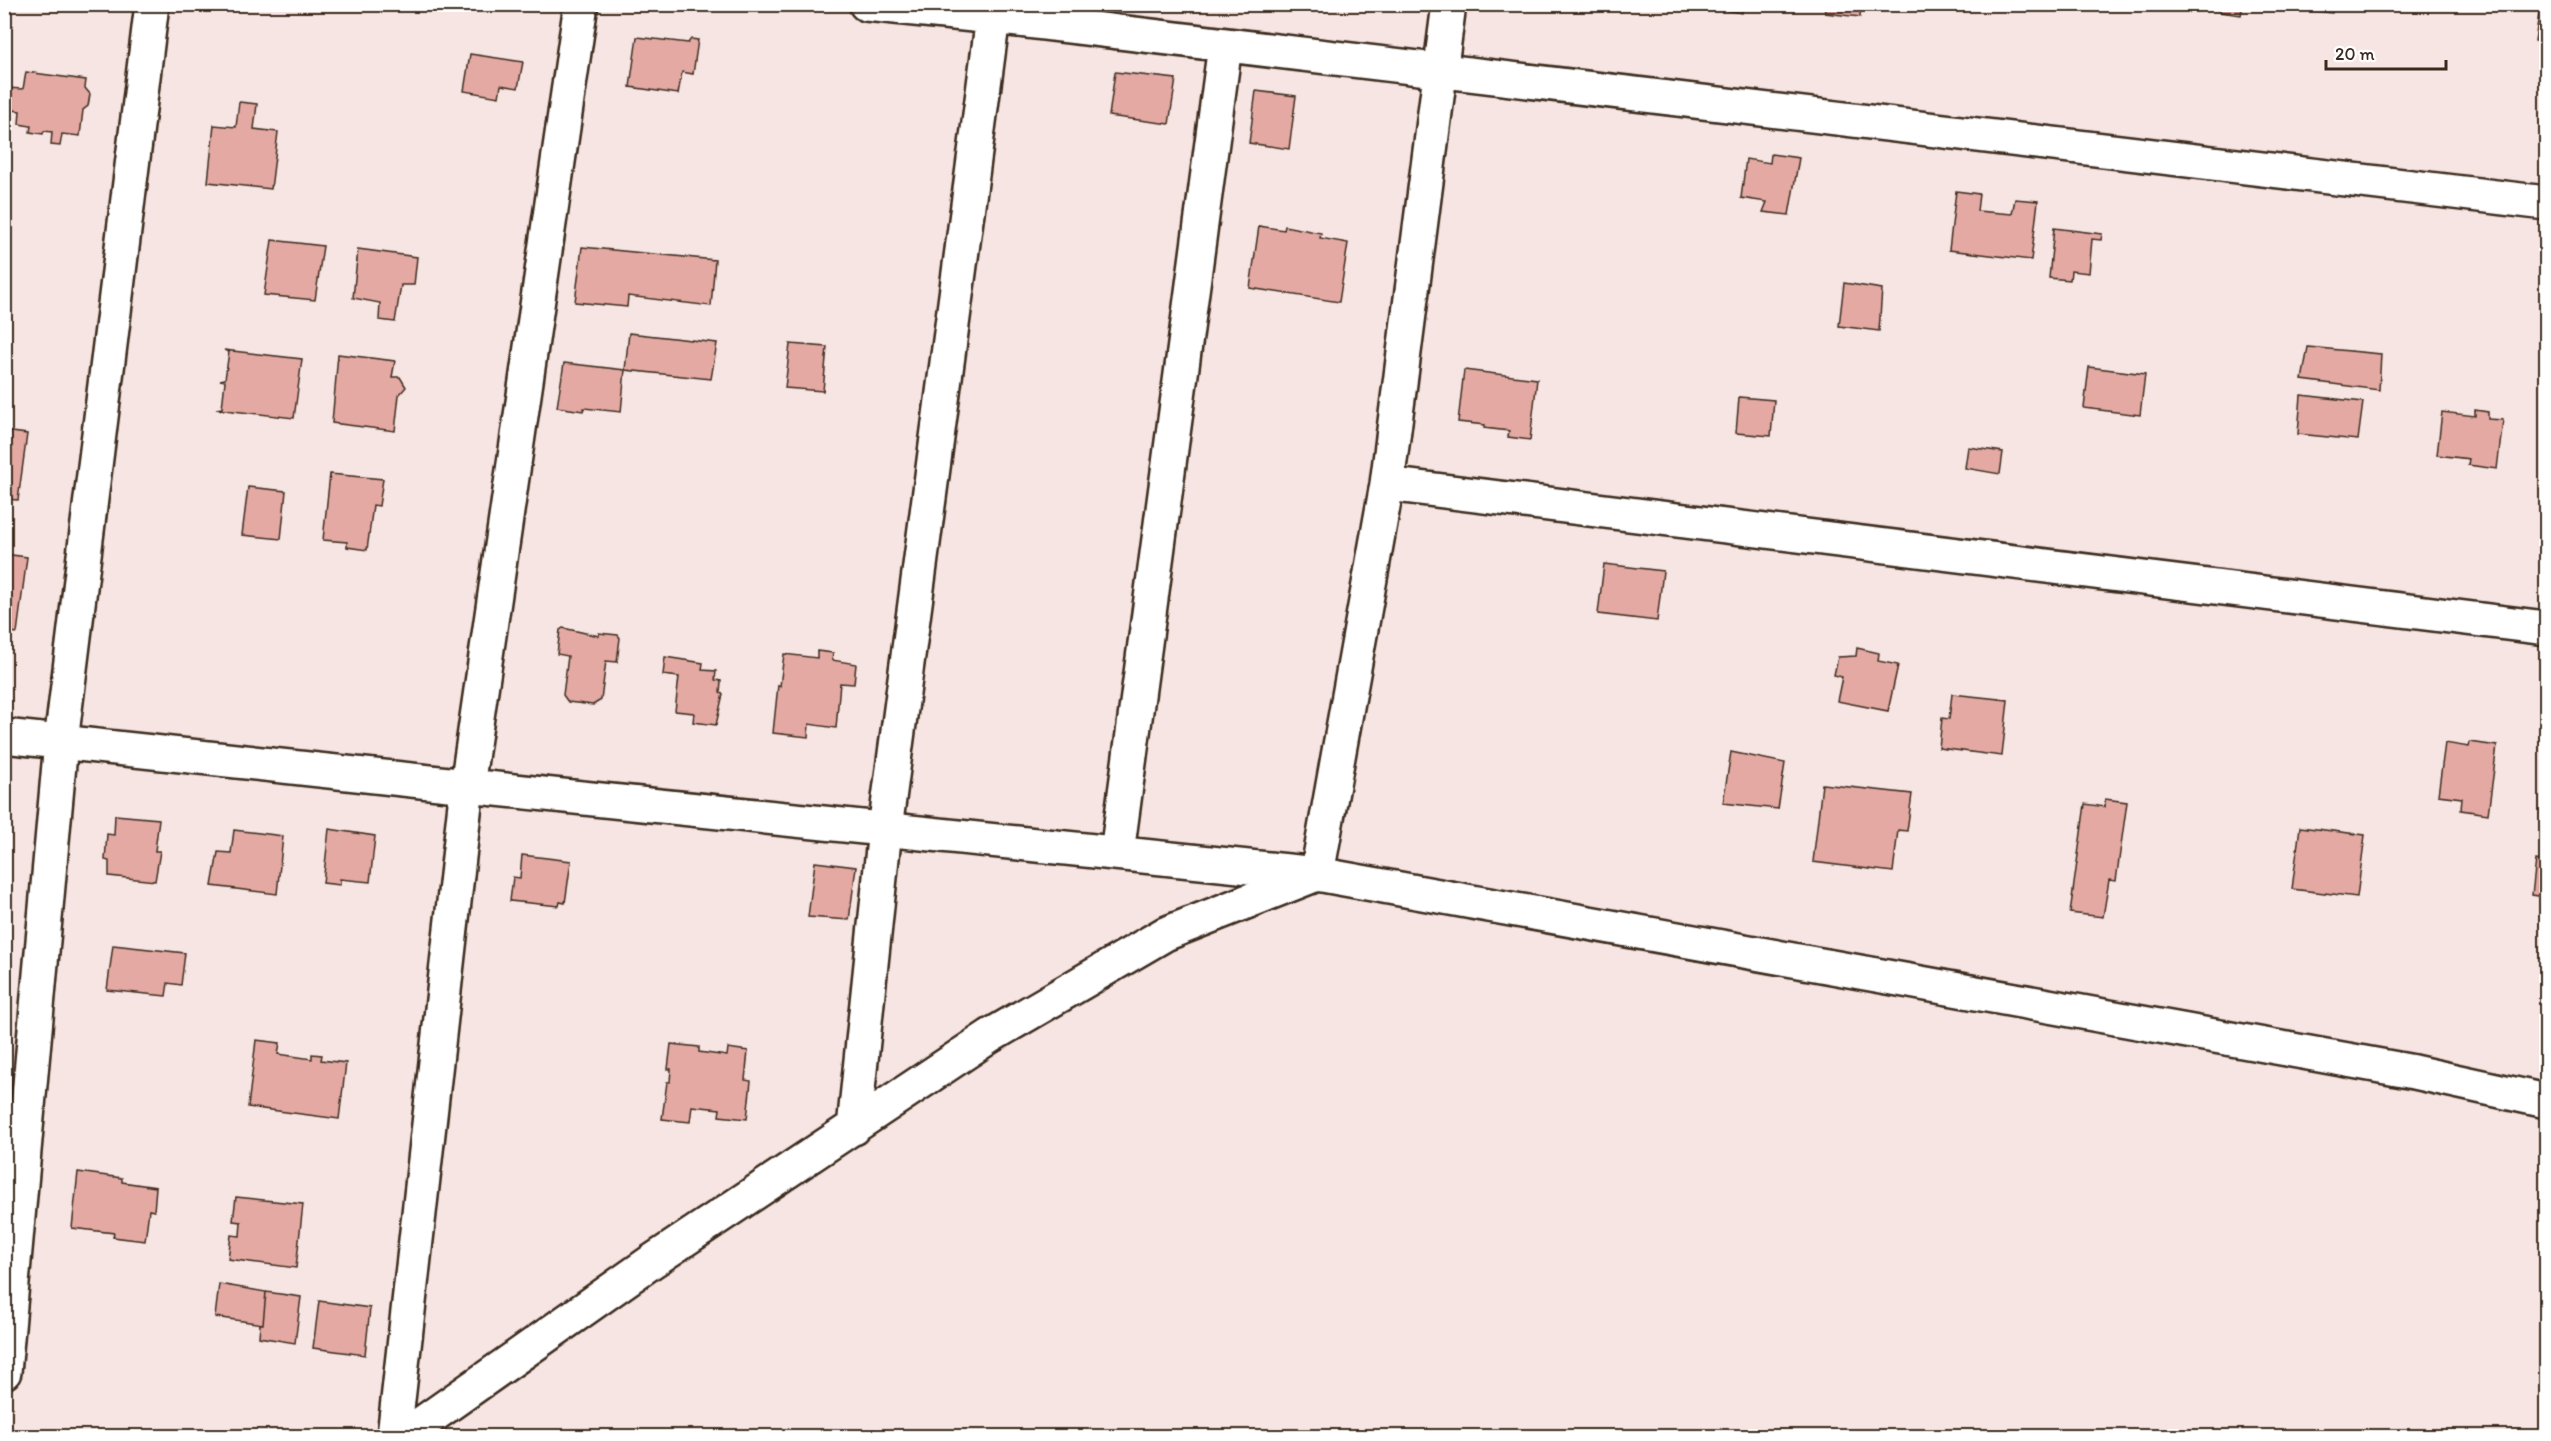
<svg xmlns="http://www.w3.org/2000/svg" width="2551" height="1441" viewBox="0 0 2551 1441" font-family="Itim,sans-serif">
<rect width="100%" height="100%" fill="#f7e5e3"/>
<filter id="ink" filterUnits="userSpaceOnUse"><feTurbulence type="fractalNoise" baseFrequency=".0167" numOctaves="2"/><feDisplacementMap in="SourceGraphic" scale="12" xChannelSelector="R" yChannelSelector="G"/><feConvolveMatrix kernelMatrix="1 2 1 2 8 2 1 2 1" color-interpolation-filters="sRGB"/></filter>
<g filter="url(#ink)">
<!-- building -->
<path fill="#e4a9a3" stroke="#3b2a1e" stroke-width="1.5" d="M1684,4H1743L1742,13Z
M1827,4H1861L1860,17L1825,13Z
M1969,4H2002L2001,9Z
M2221,4H2243L2241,15L2220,12Z
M2290,4H2332V13L2290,8Z
M2540,7L2546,8V43L2535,41Z
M637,37L688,43L691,39L698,40L693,74L682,72L678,94L630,87Z
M470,54L523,62L518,88L501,85L499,97L464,91Z
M26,72L86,80L85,88L90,94L88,106L83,110L80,136L62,134L60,146L51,145L52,132L44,131L43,134L30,132L31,126L19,124L20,111L5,109L7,88L23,89Z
M1115,72L1176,79L1169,124L1109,116Z
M1256,91L1296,96L1289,149L1249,143Z
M239,102L257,104L254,129L278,132L271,189L208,182L214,125L236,127Z
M1771,154L1799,158L1789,215L1763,212L1767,202L1741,198L1746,159L1770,163Z
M1956,191L1979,194L1977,211L2012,214L2015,199L2038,201L2031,260L1949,250Z
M1259,226L1284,230L1285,226L1321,233L1320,238L1348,243L1339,302L1250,288Z
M2054,228L2102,234L2101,240L2092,239L2089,273L2071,271L2070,280L2049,278Z
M272,240L323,246L315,300L264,295Z
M582,247L715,260L711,306L628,296L627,307L575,302Z
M358,249L417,257L414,285H401L395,322L379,320L380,303L353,298Z
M1844,283L1882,289L1879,331L1839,326Z
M629,333L717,343L711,379L625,370Z
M790,344L827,347L823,391L785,388Z
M2308,347L2381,354L2379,390L2302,380Z
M224,350L302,359L294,418L216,409L222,408L225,381L220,380L225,379L229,352Z
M338,354L395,361L392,377H400L406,387L399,395L395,431L332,423Z
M564,363L625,370L621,412L584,408L583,411L557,407Z
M2089,367L2145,374L2140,415L2084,408Z
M1464,370L1537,379L1530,440L1508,437L1509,431L1484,428L1485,425L1458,422Z
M2301,395L2363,402L2358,440L2298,434Z
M1739,397L1774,400L1771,436L1736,433Z
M2475,410L2488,412V419L2503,420L2497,469L2468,465L2469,459L2437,455L2442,412L2475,416Z
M4,431L27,434L18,500L4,499Z
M1968,447L2003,452L2000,474L1965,468Z
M330,474L383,479L379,506L373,505L367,550L347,547V542L323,540Z
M248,487L286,491L281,539L242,535Z
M4,554L27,557L17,633L4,631Z
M1604,564L1663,571L1657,621L1598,614Z
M563,628L599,636V633L618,635L620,638L617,662L606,661L601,700L593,705L568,702L563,695L568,656L557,654L560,630Z
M1857,648L1879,653L1878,661L1898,665L1888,711L1837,701L1842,677L1834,675L1838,657L1856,656Z
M817,651L833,653L832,660L856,664L854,684L840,683L836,728L809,724L808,737L773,733L778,685L780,686L784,654L817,658Z
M665,657L703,663L702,670L716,671L715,680L721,681L720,693L723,694L716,725L693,722L694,713L675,711L679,677L663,675Z
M1952,694L2008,700L2002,756L1939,748L1942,718L1949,719Z
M2470,742L2497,746L2488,814L2461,810L2462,798L2438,795L2445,743L2469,747Z
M1731,752L1785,763L1778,809L1723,803Z
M1822,784L1912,794L1907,831L1898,830L1893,872L1813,862Z
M2105,799L2127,802L2116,881L2109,880L2103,917L2070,913L2085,804L2105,807Z
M115,815L159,819L155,851H160L155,881L109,876V861L105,860L107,834L114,835Z
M2300,827L2365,835L2357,897L2292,889Z
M329,829L375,836L370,882L340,879V885L323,883Z
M234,830L283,836L277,894L212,886L218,852L231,853Z
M522,855L571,861L565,903L560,902L559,906L510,901L513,877L520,878Z
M2536,860L2546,862V909L2545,897L2532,895Z
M815,862L856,867L849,920L808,917Z
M113,945L185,953L181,985L168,983L166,996L107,990Z
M256,1040L280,1043L278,1054L312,1059V1054L322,1055L321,1060L346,1063L339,1119L248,1107Z
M671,1044L699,1047V1052L727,1056L728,1048L748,1051L745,1080L751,1081L747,1119L719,1116L720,1109L692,1106L690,1122L662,1119L667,1082H670L671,1069H668Z
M78,1172L122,1178V1182L156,1187L154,1211L149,1210L145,1241L113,1237L114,1233L72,1228Z
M236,1197L303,1204L296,1268L228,1259L231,1235L240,1236L241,1222L233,1221Z
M219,1284L266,1292L263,1324L215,1317Z
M266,1292L301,1297L295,1343L259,1337L260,1324H263Z
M319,1301L370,1308L365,1355L313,1348Z"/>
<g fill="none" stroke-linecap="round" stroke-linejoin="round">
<defs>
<path id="street" d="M866,4L993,17L2546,203
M1387,484L2546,628
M4,736L467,786L1317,874L2414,1072L2546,1101
M1117,853L1225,45
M854,1128L885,829L993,17
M4,1372L61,742L152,4
M394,1436L467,786L581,4
M404,1436L651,1262L990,1036L1165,934L1317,874L1387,484L1449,4"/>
</defs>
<!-- street casing -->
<use href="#street" stroke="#3b2a1e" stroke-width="38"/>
<!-- street -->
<use href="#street" stroke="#fff" stroke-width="33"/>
</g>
</g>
<!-- margin -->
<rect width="2551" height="1441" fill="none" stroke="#fff" stroke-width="24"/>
<rect x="12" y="12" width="2527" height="1417" fill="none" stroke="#3b2a1e" stroke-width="2" filter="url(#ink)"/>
<!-- scale -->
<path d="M2326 60v9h120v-9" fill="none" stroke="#3b2a1e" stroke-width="3"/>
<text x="2335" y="60" font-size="18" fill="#3b2a1e" stroke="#ffffff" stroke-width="4.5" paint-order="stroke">20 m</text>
</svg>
